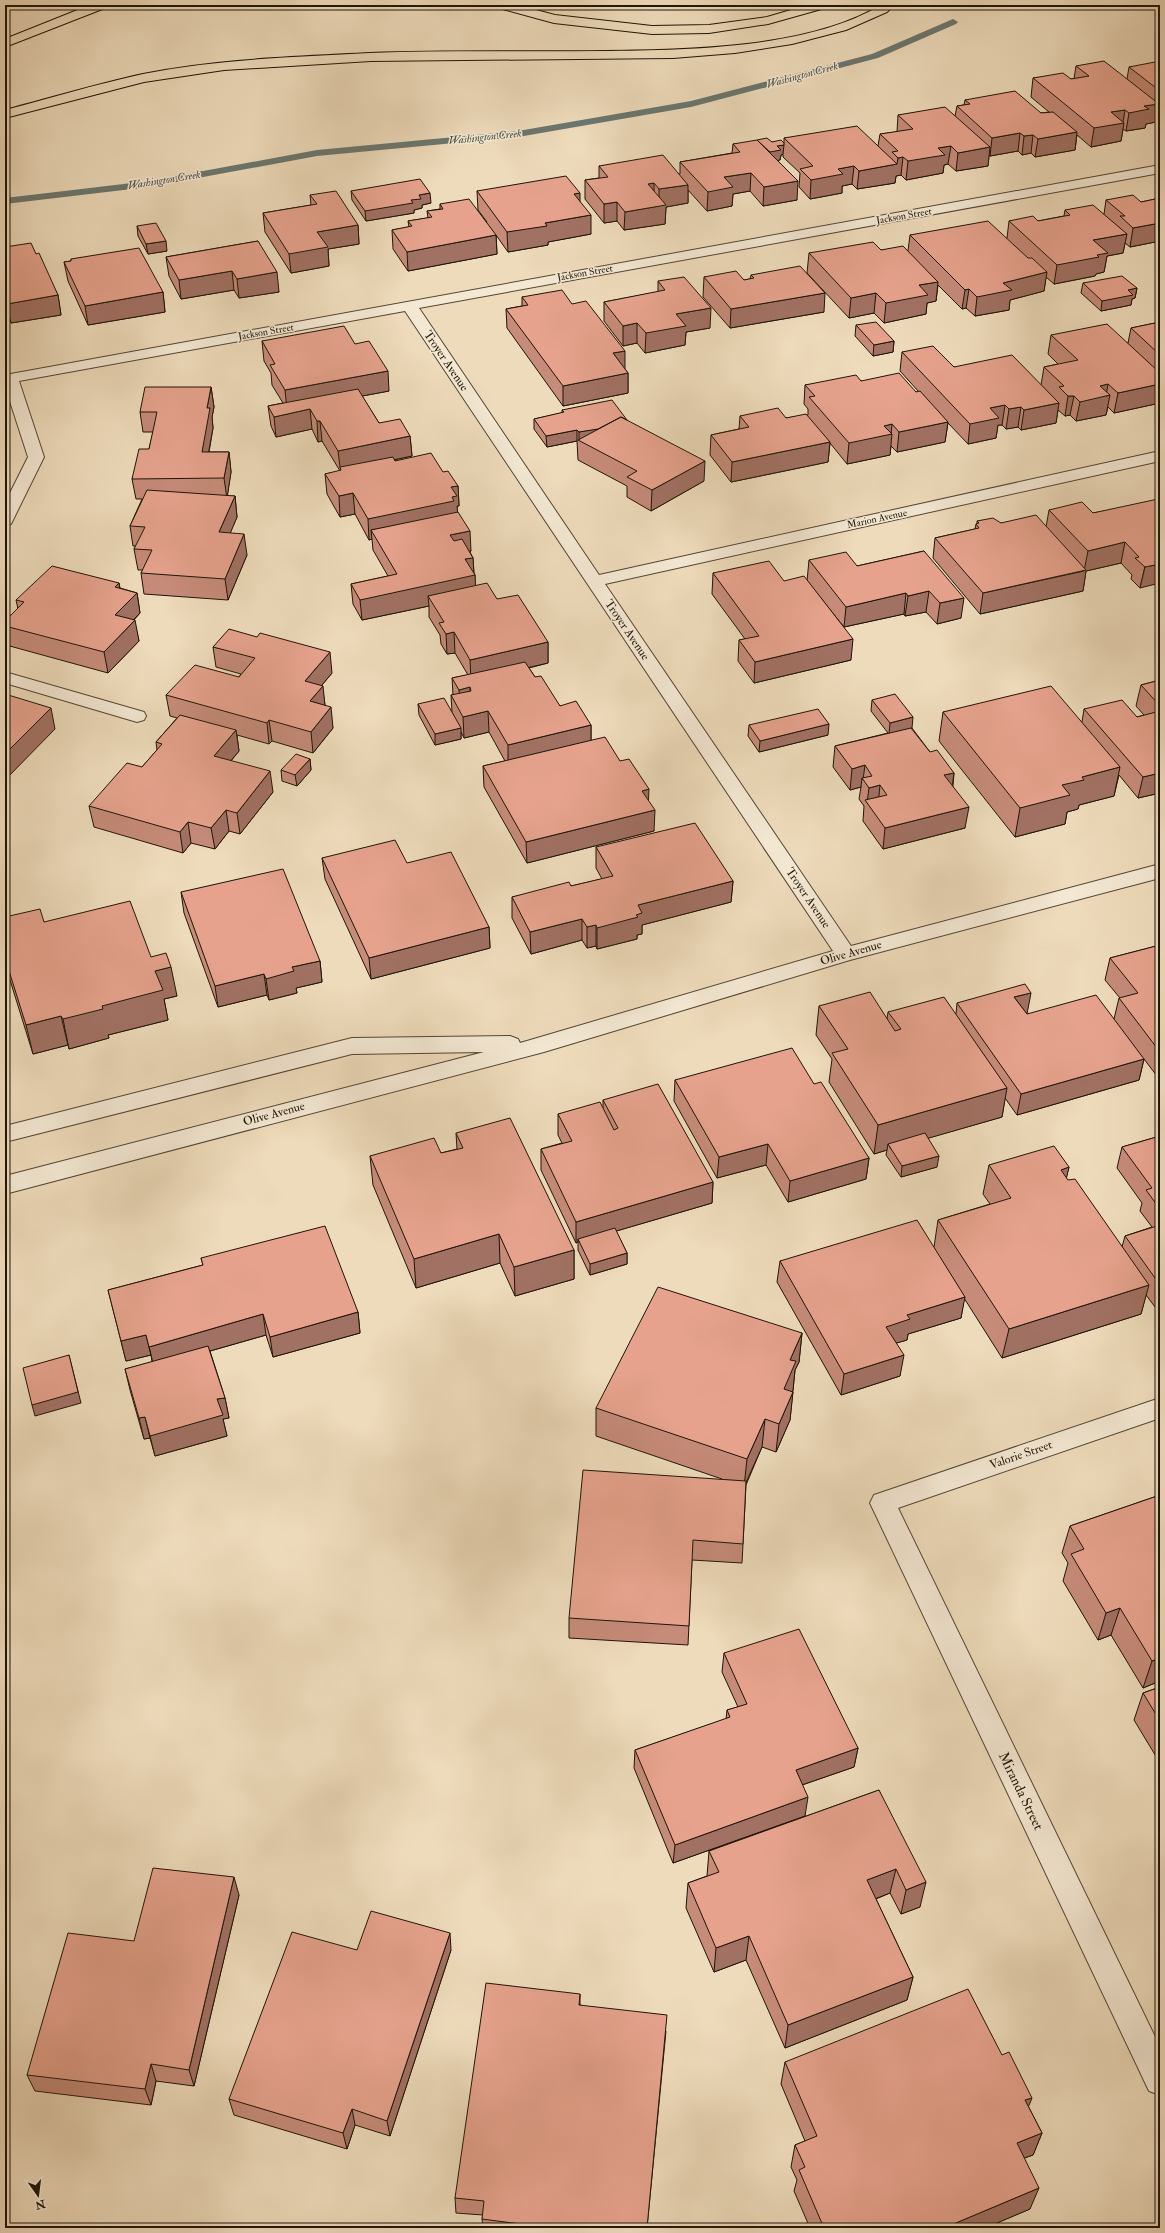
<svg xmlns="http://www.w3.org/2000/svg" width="1165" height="2233" viewBox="0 0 1165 2233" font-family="'IM FELL Double Pica',serif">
<rect width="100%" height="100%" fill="#eedbbb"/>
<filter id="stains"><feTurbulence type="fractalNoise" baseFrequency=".005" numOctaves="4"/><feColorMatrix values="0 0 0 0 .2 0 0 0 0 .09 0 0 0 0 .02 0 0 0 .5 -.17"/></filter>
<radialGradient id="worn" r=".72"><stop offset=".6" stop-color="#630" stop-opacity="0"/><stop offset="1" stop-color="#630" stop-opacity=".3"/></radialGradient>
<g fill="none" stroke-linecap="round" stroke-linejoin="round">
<!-- stream -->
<path fill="#6a7771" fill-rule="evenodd" d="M953,19L958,22L956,24L878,58L691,107L518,137L317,156L149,187L5,204V198L149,181L317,150L518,131L691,101L872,54Z"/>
<defs>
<path id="minor" d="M1160,165V173L419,308L599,575L1160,451V461L605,584L851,946L1160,864V878L850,960L544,1052L5,1194V1176L484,1052L352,1054L5,1142V1126L352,1038L510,1036L518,1039L520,1043L833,951L405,311L19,381L44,457L13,520L11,524L5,525V503L28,457L5,386V375Z
M5,672L144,712L146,716L144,720L137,722L5,683Z
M1160,1398V1418L898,1508L1160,2047V2095L1149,2091L870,1503L874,1495Z"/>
<path id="highway" d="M90,5H107L105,8L5,47V39Z
M497,5H517L555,15L652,26L709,25L767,17L808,5H827L825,8L768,24L709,33L652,34L554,23L499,8Z
M881,5H894L887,12L846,30L792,44L735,53L673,58L371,61L224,70L144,82L5,118V110C51,98 97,84 143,74C217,59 295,57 370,53C447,50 524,52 602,51C685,50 808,49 881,5Z"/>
</defs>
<!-- minor casing -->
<use href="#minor" stroke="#534633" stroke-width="2"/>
<!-- highway casing -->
<use href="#highway" stroke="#1f1406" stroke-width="2"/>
<!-- minor -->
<use href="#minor" fill="#f4e8d3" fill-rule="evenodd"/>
<!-- highway -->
<use href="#highway" fill="#eedbbb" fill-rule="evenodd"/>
</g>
<!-- wall -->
<path fill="#c68b79" stroke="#1f1406" d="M1160,65V112L1158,110L1156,122L1146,124L1145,128L1126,131L1123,129L1121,141L1091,147L1077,135L1075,150L1035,157L1031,153L1022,155L1018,151L990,156L989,155L988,166L956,171L948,164L944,165L943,173L906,180L901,175L896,176L895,183L857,189L852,184L842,186V193L810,199L799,187L800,173L783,157V154L781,155L780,160H777L797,200L763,206L750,191L733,194L732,206L707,211L688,190V203L666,207L665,224L624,230L617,221L604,223L585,199V180L599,178V166L680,174V162L732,153L733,144L772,142L784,143V138L878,146L880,134L897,132L898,115L955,116L957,106L964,105L965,100L1041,113L1049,112L1031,97L1033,78L1071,79H1074L1076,66L1127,79L1129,67Z
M351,191L431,203L422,205V208L414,210V213L366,221L352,200Z
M477,191L580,202L591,234L548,242V245L508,252L496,235L497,254L408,271L393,249L392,230L409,227L408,221L428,218L427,211L440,209V204L487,222L478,210Z
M310,195L358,225L359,244L328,249L329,266L291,273L265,232L263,213L311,205Z
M1160,198V241L1130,247L1125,243L1123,253L1107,256L1104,272L1096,274L1095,276L1054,284L1046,277L1044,291L1010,300L1009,310L975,316L966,308L962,309L938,285L936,301L927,303L926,314L884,323L874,313L849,318L807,273L809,253L881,250L908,251L910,235L1007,238L1009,221H1038L1064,216L1065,210L1104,214L1106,200L1141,202Z
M137,226L167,251L148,254L138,236Z
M258,241L279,292L239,298L234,290L181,299L169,276L166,257Z
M5,247L36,254L58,295L61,315L11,323L5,308Z
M71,259L163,292L165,312L88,325L68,281L64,262L71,261Z
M751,275L824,312L730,328L703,297L704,277L744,280L750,279Z
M658,281L710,328L686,332L685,345L645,353L637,343L623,346L604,321V302L658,292Z
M1083,283L1137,288L1135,298L1132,299L1131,305L1101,311L1081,293Z
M522,297L572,304L628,373V393L563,406L507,328L506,309L522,306Z
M1160,322V403L1114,413L1108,407L1106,415L1076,421L1070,415L1065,416L1058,410L1056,423L1021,430L1018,427L1006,429L1002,425H998L996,438L968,444L948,423L945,442L897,452L891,446L890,455L847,464L830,443L828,462L731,482L710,455L711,435L739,429L740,416L786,418L808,415V409L804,404L805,385L861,381L916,392H919L900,371L902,352L954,367L1041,385L1044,367L1058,364L1048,354L1051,335L1128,343L1131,328Z
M856,325L894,341L893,352L873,356L855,336Z
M262,341L355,344L389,391L362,396L379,423L410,436L412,456L394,460L395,461L443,472L458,486L459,506H457V512L471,551L470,552L473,558L474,573L475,575V586L497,599L548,642V663L529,668L535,677L560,706L591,725V741L620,761L648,800L654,831L527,863L484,787L483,766L505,761L489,732L464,738L461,732V739L435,745L419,715L418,704L452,712L451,695H453L452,678L468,675L455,653L447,654L441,644L440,635L429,617V606L362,620L353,604L351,584L388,576L373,550L372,539L369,540L355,514L340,517L327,494L325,474L340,471L322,441L318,442L312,429L276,437L271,426L268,406L283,403L272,385L271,373L264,361Z
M211,387L214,407L212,417L213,428L209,452H229L231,472L227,496H235L237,517L230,533L247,555L228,600L144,594L141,573L143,570H138L134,549L136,546H133L130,526L142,499H136L132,479L149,449L153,432H143L140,412Z
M562,410L627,420L704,481L651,511L627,497V486L578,460L577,441L547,447L534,429V419L562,413Z
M1160,501L1140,588L1131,579L1132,575L1121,563L1086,571L1083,591L980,614L933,558L935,538L975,529L976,524H977V521L1001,523L1046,527L1049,510L1093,513Z
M924,551L961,618L937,624L926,612L905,616L904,614L844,627L807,581L809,560L857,566Z
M713,573L784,581L851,660L754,683L738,661L739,640L745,639L712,594Z
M119,583L120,588L137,593L140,613L134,620L139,641L108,673L6,645L5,641V621L18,609L16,600Z
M213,647L332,673L322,685L325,705L333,728L313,753L272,741L269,744L237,735L239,751L231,761L273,792L240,834L229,831L215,849L191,843L183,853L94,827L89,806L142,767L157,750L156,742L177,718L170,716L166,695L239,677L241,674L216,667Z
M1160,680V793L1138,798L1119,775L1114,796L1079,805L1078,809L1067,812L1065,824L1015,837L939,741L943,712L1082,722L1084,709L1137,717L1144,715L1136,706L1141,685Z
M872,700L912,728L930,752L954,773L953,786L965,828L883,849L863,821L864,806L859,799L861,787L850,790L833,767L835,746L888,733L871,711Z
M749,725L828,735L759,752L748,736Z
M310,759L311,770L297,786L282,781L281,770Z
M596,847L733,881L731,902L642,925V934L637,935V939L597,949L596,946L587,948L582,940L531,954L512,918V897L571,886L602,879L596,868Z
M322,858L407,863L489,927L490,948L371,979L325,879Z
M181,892L320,961L322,982L296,988L297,993L269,1000L267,995L218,1007L184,913Z
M5,917L44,922L151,957L177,996L164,999L168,1020L108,1035L109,1038L69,1049L68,1045L33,1054L5,964Z
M1160,945V1080L1144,1059L1139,1080L1017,1115L1005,1098L1002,1117L928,1138L937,1167L901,1177L886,1155L887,1150L874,1154L829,1082L832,1059L816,1035L819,1006L887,1019L888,1012L956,1014L957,1003L1027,1014L1114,1019L1119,998H1120L1105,980L1110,958Z
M675,1080L814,1084L869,1158L866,1179L788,1202L766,1165L717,1178L674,1101Z
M603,1100L713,1182L712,1203L616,1231L627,1253V1264L590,1275L578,1250V1242L576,1243L541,1170V1149L562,1143L558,1135V1114L603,1109Z
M456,1133L574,1250V1279L515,1296L500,1263L416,1288L373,1185L370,1156L441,1153L457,1149Z
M1160,1136V1306L1155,1307L1146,1295L1141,1314L1002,1358L964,1298L961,1318L908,1334L907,1340L896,1343L900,1376L841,1395L777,1282L780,1261L934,1247L938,1220L990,1204L983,1194L989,1165L1069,1167L1066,1178L1122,1247L1125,1236L1152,1227L1140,1211L1142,1203L1117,1168L1122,1147Z
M201,1258L358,1312L360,1333L273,1357L266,1335L210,1351L225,1398L229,1418L223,1419L227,1436L155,1456L150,1438L144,1439L130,1390L125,1369L152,1362L151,1355L126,1361L108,1290L203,1265Z
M802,1333L799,1362L795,1370L790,1420L776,1452L762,1447L746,1485L743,1544L742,1563L692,1560L688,1645L569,1638V1618L722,1479L596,1436V1408Z
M1160,1495V1681L1143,1688L1111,1635L1098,1640L1063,1581L1068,1563L1062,1553L1070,1526Z
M724,1653L858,1748L854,1767L802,1785L805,1816L673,1863L634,1768L635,1750L726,1719L727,1710L738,1707L722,1672Z
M1160,1687V1763L1134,1720L1143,1693Z
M879,1790L920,1907L901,1914L890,1893L876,1899L913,1977L907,2000L785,2048L746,1960L714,1972L686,1908L688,1883L707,1876L709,1851Z
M239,1895L194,2086L156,2081L151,2105L35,2091L27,2075L134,1941Z
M357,1950H451L390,2136L355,2125L347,2149L234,2115L229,2099Z
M580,2005L666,2031L647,2228H483L482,2219L483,2215L456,2213L455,2198Z
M1002,2055L1042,2133L1033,2155L1024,2158L1030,2209L985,2228H810L794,2191L797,2180L791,2167L795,2145L805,2141L781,2084L785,2062Z"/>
<!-- shaded-wall -->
<path fill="#a17163" stroke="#1f1406" d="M1159,104L1156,122L1146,124L1145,128L1126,131L1129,113L1144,106Z
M1125,110L1123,123H1124L1121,141L1091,147L1094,128L1111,112Z
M1077,132L1075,150L1035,157L1038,139Z
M1020,133L1018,151L990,156L992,138Z
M1033,135L1031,153L1022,155L1024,136Z
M784,145L783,154L781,155L780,160L768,162L769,153L777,146Z
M951,146L948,164L944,165L943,173L906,180L908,161L938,148Z
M990,147L988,166L956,171L958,153Z
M903,157L901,175L896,176L895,183L857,189L859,171L897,164L898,158Z
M854,166L852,184L842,186V193L810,199L811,180L838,169Z
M751,173L750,191L733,194L732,206L707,211L708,192L724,177Z
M798,181L797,200L763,206L764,187Z
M654,183V202L648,184Z
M688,185V203L666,207L665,224L624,230L625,212L659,206V189Z
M430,193L431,203L422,205V208L414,210V213L366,221L365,211L411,200L419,195Z
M580,193V212L574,194Z
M617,202V221L604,223V204Z
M591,215V234L548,242V245L508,252L507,232L545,223Z
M1160,223V241L1130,247L1133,228Z
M358,225L359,244L328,249L329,266L291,273L289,254L317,232Z
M1127,234L1123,253L1107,256L1104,272L1096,274L1095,276L1054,284L1057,265L1093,240Z
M496,235L497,254L408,271L407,252Z
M166,241L167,251L148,254L146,244Z
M232,271L234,290L181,299L179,280Z
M277,272L279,292L239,298L237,279Z
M1047,272L1044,291L1010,300L1009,310L975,316L977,297L1003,283Z
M938,282L936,301L927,303L926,314L884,323L886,303L919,285Z
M1137,288L1135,298L1132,299L1131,305L1101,311L1102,301L1128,290Z
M969,289L966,308L962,309L965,290Z
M163,292L165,312L88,325L85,306Z
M825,293L824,312L730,328L731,309Z
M876,293L874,313L849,318L851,298Z
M58,295L61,315L11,323L7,304Z
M711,308L710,328L686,332L685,345L645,353L646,333L676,314Z
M637,323V343L623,346V326Z
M894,341L893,352L873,356L874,345Z
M625,351V371L613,353Z
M388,371L389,391L287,410L285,390Z
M628,373V393L563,406V386Z
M1108,384L1106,396L1110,395L1106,415L1076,421L1080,402L1100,386Z
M1160,384V403L1114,413L1118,393Z
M211,387L214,407L212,417L213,428L205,472L202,452L207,408Z
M1068,396H1074L1070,415L1065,416Z
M1059,403L1056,423L1021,430L1024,410Z
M1005,405L1002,425H998L996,438L968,444L970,424L990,408Z
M1021,407L1018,427L1006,429L1009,409Z
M310,409L312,429L276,437L274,417Z
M317,421H320L322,441L318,442Z
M948,422L945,442L897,452L899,432Z
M629,423L579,440V432Z
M892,424L891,435L892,434L890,455L847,464L849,443L884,426Z
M577,430V441L547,447L546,436Z
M410,436L412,456L341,471L340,467L338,451Z
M830,442L828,462L731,482L732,462Z
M229,452L231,472L227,499L224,478Z
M705,461L704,481L651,511L652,490Z
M458,486L459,506H457L458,516L371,530L372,539L369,540L368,519L451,487Z
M353,493L355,514L340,517L339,496Z
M235,496L237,517L222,553L219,532Z
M470,531L471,551L451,555L450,535Z
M244,534L247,555L228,600L225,579Z
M1125,542L1121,563L1086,571L1083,591L980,614L983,593L1084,571L1088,551Z
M473,558L474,575H475L476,595L428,596L429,606L362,620L360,600L465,559Z
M1160,564V583L1140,588L1145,567Z
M119,583L122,604L115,587Z
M929,591L926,612L905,616L908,596Z
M137,593L140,613L118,636L115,615Z
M906,593L904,614L844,627L846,607Z
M964,598L961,618L937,624L940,603Z
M135,620L139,641L108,673L104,652Z
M454,632L455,653L447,654L446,634Z
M853,639L851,660L754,683L755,662Z
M548,642V663L471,681L470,660Z
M330,652L332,673L308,702L305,681Z
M323,686L325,706L310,701Z
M470,687V708L460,711L459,690Z
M331,707L333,728L313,753L311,732Z
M51,708L55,729L5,780V754Z
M488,711L489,732L464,738L463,717Z
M913,717L912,728L889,734L890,723Z
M269,720L272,741L269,744L267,723Z
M829,724L828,735L759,752L760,741Z
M591,725V746L508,766V745Z
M461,728V739L435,745V734Z
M236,730L239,751L217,777L214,756Z
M310,759L311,770L297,786L295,775Z
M865,765L863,780L862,778L861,787L850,790L852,769Z
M1120,767L1114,796L1079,805L1078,809L1067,812L1065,824L1015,837L1020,808L1062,785L1082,777Z
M270,771L273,792L240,834L237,813Z
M954,773L951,794L944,775Z
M1160,773V793L1138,798L1143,777Z
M880,785L878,806L867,803L869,788Z
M649,789L648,810L642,791Z
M969,807L965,828L883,849L885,828Z
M226,810L229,831L215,849L211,828Z
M655,810L654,831L527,863L526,842Z
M188,822L191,843L183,853L180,832Z
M733,881L731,902L642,925V934L637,935V939L597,949V928L638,905Z
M582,919V940L531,954L530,932Z
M596,925V946L587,948V927Z
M489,927L490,948L371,979L369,958Z
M320,961L322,982L296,988L297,993L269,1000L266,979L292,967Z
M171,967L177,996L164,999L168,1020L108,1035L109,1038L69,1049L63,1019L102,1006L155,971Z
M264,974L267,995L218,1007L215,986Z
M1031,993L1027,1014L1014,997Z
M61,1016L68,1045L33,1054L26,1025Z
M5,1050L7,1058L5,1059Z
M1144,1059L1139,1080L1017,1115L1021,1094Z
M1007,1088L1002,1117L891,1149L888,1144L887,1150L874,1154L878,1125Z
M768,1144L766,1165L717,1178L719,1157Z
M939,1156L937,1167L901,1177L902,1166Z
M869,1158L866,1179L788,1202L790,1181Z
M1069,1167L1062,1197L1061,1170Z
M713,1182L712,1203L579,1242L578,1239V1242L576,1243V1222Z
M499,1234L500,1263L416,1288L414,1259Z
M574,1250V1279L515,1296L514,1267Z
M627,1253V1264L590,1275V1264Z
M1149,1285L1141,1314L1002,1358L1009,1329Z
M1160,1290V1306L1155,1307Z
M965,1297L961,1318L908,1334L907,1340L883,1347L886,1327L907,1315Z
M358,1312L360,1333L273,1357L270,1337Z
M263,1314L266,1335L154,1367L149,1347Z
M802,1333L799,1362L795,1370L793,1390L781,1417L784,1389L790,1360Z
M146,1335L151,1355L126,1361L121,1341Z
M69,1355L81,1403L35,1416L32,1405Z
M904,1355L900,1376L841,1395L844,1374Z
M793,1392L790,1420L776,1452L779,1424Z
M225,1398L229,1418L223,1419L227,1436L155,1456L150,1436L217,1399Z
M145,1417L150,1438L144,1439L139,1418Z
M765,1419L762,1447L744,1487L747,1459Z
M1120,1608L1111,1635L1098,1640L1106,1613Z
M1160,1658V1681L1143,1688L1152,1661Z
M858,1748L854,1767L793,1788L796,1770Z
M808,1797L805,1816L673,1863L675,1845Z
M896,1869L890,1893L862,1904L867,1880Z
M234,1877L239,1895L194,2086L189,2070Z
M926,1882L920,1907L901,1914L906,1890Z
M450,1933L451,1950L390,2136L387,2121Z
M749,1936L746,1960L714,1972L716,1948Z
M913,1977L907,2000L785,2048L788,2025Z
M580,1994V2011L579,2005Z
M151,2064L156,2081L151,2105L145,2089Z
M1032,2098L1023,2120L1025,2100Z
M352,2109L355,2125L347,2149L343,2133Z
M1042,2133L1033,2155L1008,2164L1017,2143Z
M1039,2188L1030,2209L985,2228H944Z"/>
<!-- building -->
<path fill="#e6a28d" stroke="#1f1406" d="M1104,61L1159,104L1144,106L1149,109L1129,113L1125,110L1111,112L1124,123L1094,128L1033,78L1063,73L1071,79L1089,76L1076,66Z
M1155,62L1159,65H1160V91L1129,67Z
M1015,91L1041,113L1053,112L1077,132L1038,139L1033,135L1024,136L1020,133L992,138L957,106L970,104L965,100Z
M945,107L990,147L958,153L951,146L938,148L945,155L908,161L903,157L898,158L892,152L898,151L880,134L913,129L898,115Z
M857,126L897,164L859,171L854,166L838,169L843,174L811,180L800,169L813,166L784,138Z
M767,138L772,142L781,140L784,143V145L777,146L781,150L770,152L757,140Z
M757,140L798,181L764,187L751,173L724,177L733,187L708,192L680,162L740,152L733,144Z
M663,155L688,185L659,189L654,183L648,184L666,205L625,212L617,202L604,204L585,180L608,177L599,166Z
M566,176L580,193L574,194L591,215L545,223L547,226L507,232L477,191Z
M420,179L430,193L419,195L421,199L411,200L413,203L365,211L351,191Z
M336,191L358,225L317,232L328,247L289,254L263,213L317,204L310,195Z
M1133,195L1141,202L1160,198V223L1133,228L1120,216H1125L1106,200Z
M469,199L496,235L407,252L392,230L412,226L408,221L432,217L427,211L443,209L440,204Z
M1093,205L1127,234L1093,240L1108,253L1097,255L1099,257L1057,265L1009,221L1033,216L1038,221L1070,215L1065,210Z
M988,221L1028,258H1032L1047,272L1003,283L1012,290L977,297L969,289L965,290L910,235Z
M156,223L166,241L146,244L137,226Z
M258,241L277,272L237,279L232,271L179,280L166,257Z
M873,242L881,250L903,246L938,282L919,285L928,295L886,303L876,293L851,298L809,253Z
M31,243L36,254L39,253L58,295L7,304L5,298V247Z
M139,248L163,292L85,306L64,262L71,261V259Z
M800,266L825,293L731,309L704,277L736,271L744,280L754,278L751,275Z
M1122,276L1137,288L1128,290L1133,295L1102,301L1083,283Z
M684,277L711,308L676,314L686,326L646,333L637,323L623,326L604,302L665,290L658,281Z
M562,290L572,304L586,301L625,351L613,353L628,373L563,386L506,309L528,305L522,297Z
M876,322L894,341L874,345L856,325Z
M1160,322V355L1131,328Z
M1107,324L1160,373V384L1118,393L1108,384L1100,386L1110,395L1080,402L1074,396H1068L1059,387L1064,386L1044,367L1078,360L1051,335Z
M344,326L355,344L369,341L388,371L285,390L270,365L275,364L262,341Z
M933,346L954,367L1012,355L1059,403L1024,410L1021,407L1009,409L1005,405L990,408L999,418L970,424L902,352Z
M899,373L916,392L920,391L948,422L899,432L892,424L884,426L892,434L849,443L809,397L815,396L805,385L856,375L861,381Z
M145,387H211L207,408H210L202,452H229L224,478L132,479L139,449H149L157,412H140Z
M358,389L379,423L400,419L410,436L338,451L320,421H317L310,409L274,417L268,406Z
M612,400L627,420L621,417L598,429L579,432L577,430L546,436L534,419L564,412L562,410Z
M778,408L786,418L806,414L830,442L732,462L711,435L749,427L740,416Z
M621,417L705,461L652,490L627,477L637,471L578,440Z
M431,453L443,472L448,471L458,486L451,487L457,496L452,497L454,501L368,519L353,493L339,496L325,474L341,470L340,467L393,457L395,461Z
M147,490L235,496L219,532L244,534L225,579L141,573L152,550L134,549L145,527L130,526Z
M1158,499L1160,501V564L1145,567L1135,558L1139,557L1125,542L1088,551L1049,510L1082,502L1093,513Z
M458,512L470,531L450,535L454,541L462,539L473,558L465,559L475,575L360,600L351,584L397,574L371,530Z
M1036,515L1086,570L983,593L935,538L979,528L976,524L979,523L977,521L993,518L1001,523Z
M924,551L964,598L940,603L929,591L908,596L906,593L846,607L809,560L846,552L857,566Z
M769,561L784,581L804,576L853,639L755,662L739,640L759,636L713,573Z
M52,566L119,583L115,587L137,593L115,615L135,620L104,652L5,626V621L24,602L16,600Z
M487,583L497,599L518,595L548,642L470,660L454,632L446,634L439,623L444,622L428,596Z
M229,629L257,637L260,633L330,652L305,681L323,686L310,701L331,707L311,732L269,720L267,723L166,695L195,665L239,677L255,658L213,647Z
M525,662L535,677L541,676L560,706L576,701L591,725L508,745L488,711L463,717L451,695L471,691L470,687L459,690L452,678Z
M1160,680V706L1141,685Z
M1051,686L1120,767L1082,777L1084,780L1062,785L1070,795L1020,808L943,712Z
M5,694L51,708L5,754Z
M895,694L913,717L890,723L872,700Z
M444,698L461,728L435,734L418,704Z
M1122,700L1137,717L1160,711V773L1143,777L1084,709Z
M818,709L829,724L760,741L749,725Z
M180,715L236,730L214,756L270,771L237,813L226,810L211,828L188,822L180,832L89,806L127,763L142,767L162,744L156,742Z
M911,728L930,752L937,750L954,773L944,775L969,807L885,828L865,800L887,795L880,785L869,788L862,778L872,776L865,765L852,769L835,746Z
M605,737L620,761L629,759L649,789L642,791L655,810L526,842L483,766Z
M296,754L310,759L295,775L281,770Z
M695,823L733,881L638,905L642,913L636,915L638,917L597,928L596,925L587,927L582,919L530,932L512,897L569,882L571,886L613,876L596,847Z
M395,840L407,863L451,852L489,927L369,958L322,858Z
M283,869L320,961L292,967L294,971L266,979L264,974L215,986L181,892Z
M130,901L151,957L166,953L171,967L155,971L163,990L102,1006L103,1009L63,1019L61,1016L26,1025L5,958V917L40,909L44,922Z
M1160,945V1052L1119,998L1138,993L1110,958Z
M1025,984L1031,993L1014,997L1027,1014L1096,995L1144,1059L1021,1094L957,1003Z
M870,992L895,1031L901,1029L888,1012L944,997L1007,1088L878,1125L832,1053L848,1049L819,1006Z
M792,1048L814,1084L821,1082L869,1158L790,1181L768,1144L719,1157L675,1080Z
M658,1084L713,1182L576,1222L541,1149L572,1141L558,1114L600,1102L614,1130L618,1128L603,1100Z
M510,1118L574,1250L514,1267L499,1234L414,1259L370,1156L434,1138L441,1153L463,1148L456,1133Z
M925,1133L939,1156L902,1166L888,1144Z
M1160,1136V1209L1146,1190L1152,1188L1122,1147Z
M1054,1146L1069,1167L1061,1170L1068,1180L1075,1179L1149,1285L1009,1329L938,1220L1011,1198L989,1165Z
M917,1220L965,1297L907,1315L910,1319L886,1327L904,1355L844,1374L780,1261Z
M1160,1225V1285L1125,1236Z
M325,1226L358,1312L270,1337L263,1314L149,1347L146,1335L121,1341L108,1290L203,1265L201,1258Z
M615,1228L627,1253L590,1264L578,1239Z
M658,1287L802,1333L790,1360L796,1361L784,1389L793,1392L779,1424L765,1419L747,1459L596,1408Z
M208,1346L225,1398L217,1399L223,1415L150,1436L145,1417L139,1418L125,1369Z
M69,1355L78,1392L32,1405L23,1368Z
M583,1470L746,1481L743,1544L693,1540L689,1626L569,1618Z
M1160,1495V1658L1152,1661L1120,1608L1106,1613L1071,1554L1084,1549L1070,1526Z
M799,1629L858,1748L796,1770L808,1797L675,1845L635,1750L730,1717L727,1710L747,1704L724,1653Z
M1160,1687V1721L1143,1693Z
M879,1790L926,1882L906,1890L896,1869L867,1880L913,1977L788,2025L749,1936L716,1948L688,1883L719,1872L709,1851Z
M153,1868L234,1877L189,2070L151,2064L145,2089L27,2075L68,1933L134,1941Z
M371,1911L450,1933L387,2121L352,2109L343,2133L229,2099L292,1932L357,1950Z
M486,1983L580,1994L579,2005L667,2015L647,2228H551L482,2219L484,2201L455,2198Z
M968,1989L1002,2055L1009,2052L1032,2098L1025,2100L1042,2133L1017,2143L1039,2188L944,2228H824L799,2170L805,2167L795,2145L817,2136L785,2062Z"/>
<g text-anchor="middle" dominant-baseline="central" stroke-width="3" stroke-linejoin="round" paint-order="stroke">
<!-- far-street labels -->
<g font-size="10" fill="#1f1406" stroke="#f4e8d3">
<text transform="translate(904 216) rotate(-10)">Jackson Street</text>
<text transform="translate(585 273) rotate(-10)">Jackson Street</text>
<text transform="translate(266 332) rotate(-10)">Jackson Street</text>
<text transform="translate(877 519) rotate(-12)">Marion Avenue</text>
</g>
<!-- far-water labels -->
<g font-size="11" font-style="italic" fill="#4b4e45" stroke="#f4e8d3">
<text transform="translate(802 75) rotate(-15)">Washington Creek</text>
<text transform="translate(485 137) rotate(-6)">Washington Creek</text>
<text transform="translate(164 180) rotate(-9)">Washington Creek</text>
</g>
<!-- street labels -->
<g font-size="12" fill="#1f1406" stroke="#f4e8d3">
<text transform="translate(446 361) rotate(56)">Troyer Avenue</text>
<text transform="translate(627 630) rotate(56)">Troyer Avenue</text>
<text transform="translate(808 898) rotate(56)">Troyer Avenue</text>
<text transform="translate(851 953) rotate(-16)">Olive Avenue</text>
<text transform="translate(274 1114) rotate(-15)">Olive Avenue</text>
<text transform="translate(1021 1455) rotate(-19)">Valorie Street</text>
</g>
<!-- near-street labels -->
<g font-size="14" fill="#1f1406" stroke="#f4e8d3">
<text transform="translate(1021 1791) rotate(64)">Miranda Street</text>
</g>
</g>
<!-- margin -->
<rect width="1165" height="2233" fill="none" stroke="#eedbbb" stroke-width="20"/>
<rect x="6" y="6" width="1153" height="2221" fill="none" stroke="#1f1406" stroke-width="2"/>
<rect x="10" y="10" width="1145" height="2213" fill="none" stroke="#1f1406"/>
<!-- north arrow -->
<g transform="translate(38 2195) rotate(166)" stroke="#f4e8d3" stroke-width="3" paint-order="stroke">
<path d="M0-3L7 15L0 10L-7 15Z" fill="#1f1406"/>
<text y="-6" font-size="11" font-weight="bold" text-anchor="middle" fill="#1f1406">N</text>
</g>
<rect width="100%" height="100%" filter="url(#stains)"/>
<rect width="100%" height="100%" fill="url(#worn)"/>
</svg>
